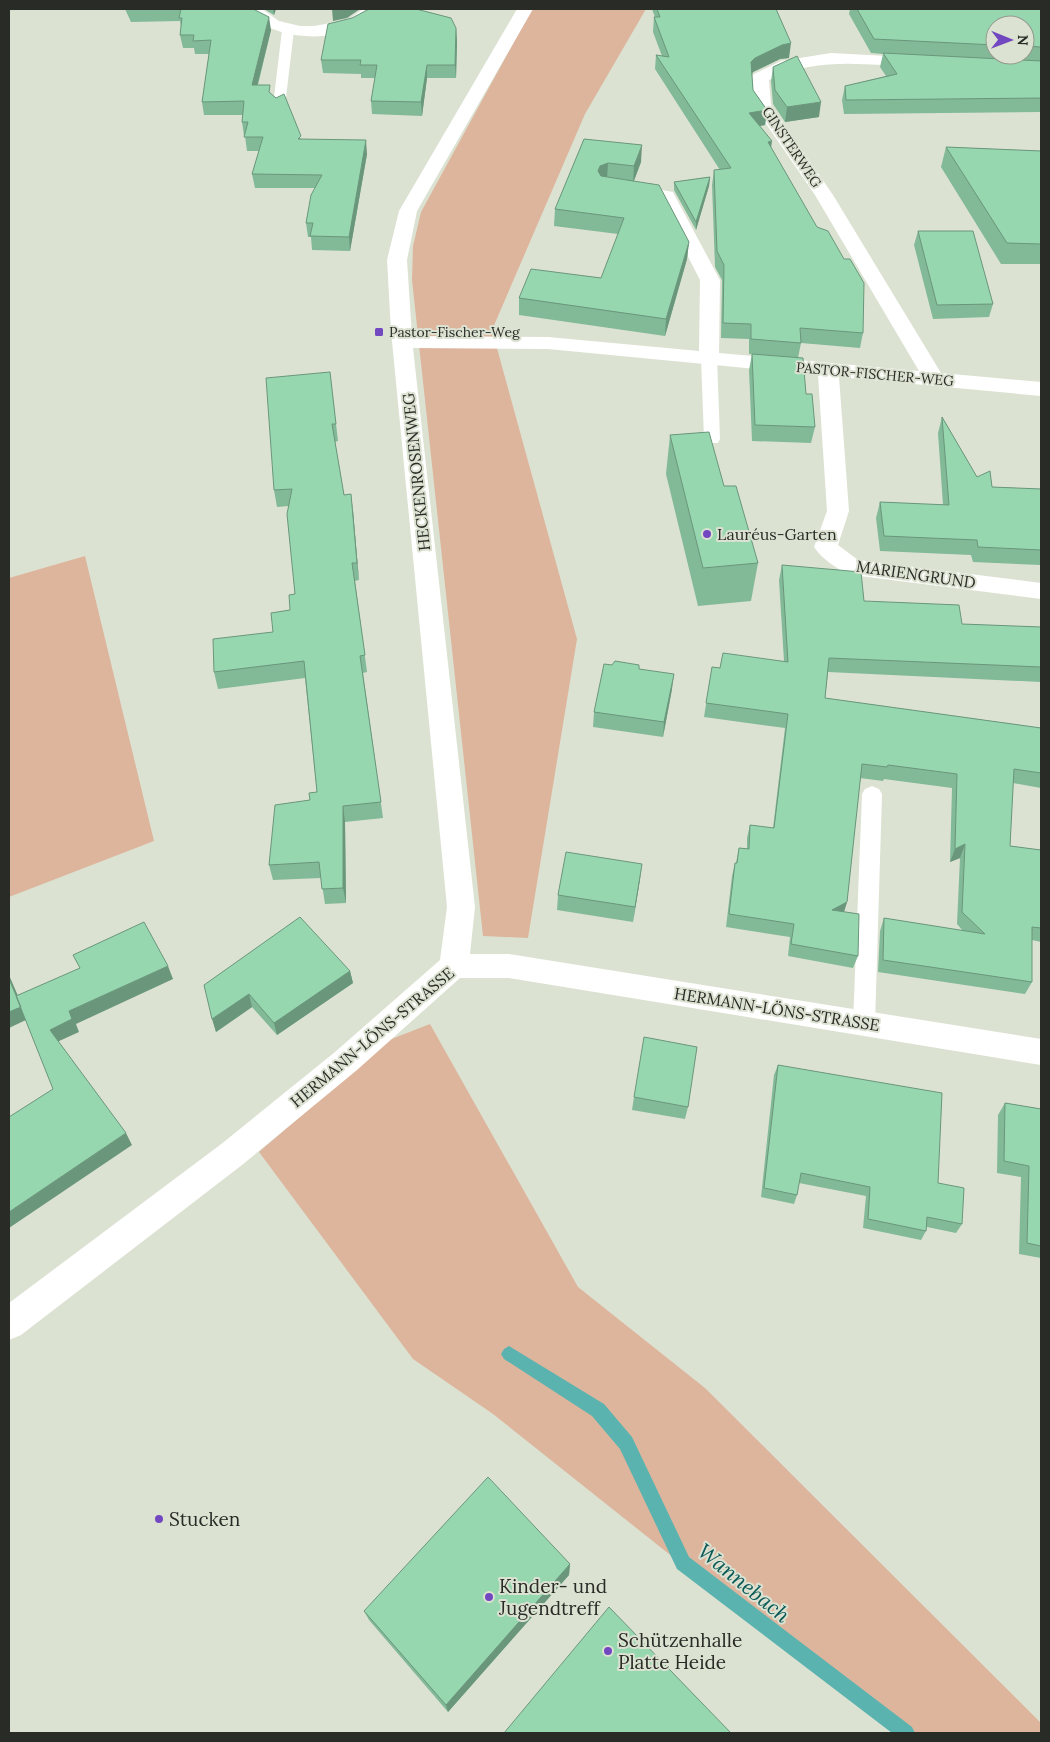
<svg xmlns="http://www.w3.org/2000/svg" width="1050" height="1742" viewBox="0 0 1050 1742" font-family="Lora,serif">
<rect width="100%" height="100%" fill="#dce2d2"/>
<!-- green -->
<path fill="#ddb59d" d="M532,9H646L585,114L492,330L577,639L528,938L483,936L412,280L413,246L421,212Z
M85,556L154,841L9,897V578Z
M430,1024L578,1287L705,1388L1041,1723V1733H894L493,1414L413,1359L259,1152L389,1040Z"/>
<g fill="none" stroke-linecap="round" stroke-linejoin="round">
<!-- stream -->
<path fill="#5bb3af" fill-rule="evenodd" d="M509,1346L604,1404L632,1437L689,1557L912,1727L915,1733H892L677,1569L620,1449L592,1416L504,1359L501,1354L504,1349Z"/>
<!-- lane -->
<path fill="#fff" fill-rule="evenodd" d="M288,26L294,30L285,106L279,110L273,106L282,30Z
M709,353L717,358L720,439L718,443H706L704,439L701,358Z
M872,786L879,789L882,794L875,1024L872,1031L864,1033L856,1031L853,1024L862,794L865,789Z"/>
<!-- street -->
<path fill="#fff" fill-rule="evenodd" d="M245,9H262L279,21L300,26H314L348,20L363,9H381C356,46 270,45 245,9Z
M517,9H533L417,211L407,260L412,336L548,337L699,351L700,280L659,200L622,194L620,190L622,186L629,184L673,192L675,196L720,280L719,353L919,371L815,195L753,105L751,78L754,74L781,61L831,53L924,58L926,62L924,66L918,67C865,65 818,56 769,80L771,105L833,195L941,373L1041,382V396L839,377L849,511L838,545L858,560L1041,583V599L852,575C839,571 822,559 814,547L827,511L818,375L548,349L413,348L475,907L470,954H509L1041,1039V1065L509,978H460L357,1070L242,1165L21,1335L9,1340V1303L220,1145L335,1052L440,960L447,907L391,331L387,260L399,211Z"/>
</g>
<!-- wall -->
<path fill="#82b997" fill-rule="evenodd" d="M125,9H253L271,30L258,85L271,94L301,139L367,154L350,251L312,250L311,237H308L306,223L315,188H255L252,174L259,151H247L245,136H244L242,122L243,115H204L202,102L209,54H195L194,48H183L180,35L181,27L180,21L131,22Z
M264,9H276L274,15Z
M652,9H776L789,58L780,59L753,72L752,74L753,90L767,110L765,125L760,126L863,333L860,348L801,343L798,358L806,394L815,427L811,443L752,441L749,370L752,354H749V339L721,338L722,280L715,267L712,185L714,170H720L655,69L656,55L662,56L653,32L654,17H655Z
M850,9H1041V112L844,114L842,100L845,86L886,76L880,67L883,54L871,53L849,14ZM995,25H1025V55H995Z
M352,18L456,28L457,42L456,78H427L422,116L372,114L371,101L375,78H361V74L323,73L321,60Z
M773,67L819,117L785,122L773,104L771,81Z
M584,139L641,162L634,181L689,242L687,259L665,336L519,315V298L601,278L618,234L554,226L555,209Z
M946,147L1041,151V264H1001L941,167Z
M710,177L709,186L696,230L674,190V182Z
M918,231L993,304L989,317L933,319L914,245Z
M330,372L338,441L335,442L344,495L353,511L359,580L355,581L367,672L363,673L383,818L345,822L346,903L325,904L321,878L273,880L269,865L310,800L317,792L305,678L218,689L214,672L273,632L290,610L295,594L289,506L277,507L274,490Z
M942,417L977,477L992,487L1041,489V565L973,562L971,555L880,551L876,518L880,502L943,505L938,433Z
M670,435L724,486L758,563L751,601L698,606L666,474Z
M782,565L864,601L962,624L1041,627V682L828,672L825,698L1041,728V788L1013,783L1010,846L1041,850V942L1032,940V982L1025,994L878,972L880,931L884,918L963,931L957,924L960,858L950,862L952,788L884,779L883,781L860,778L847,902L844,912L858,956L853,968L788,956L790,937L726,927L732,876L735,863H736L739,848L747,849V838L750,825L773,828L785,728L704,717L712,667L720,668L784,661L779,580Z
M639,669L672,689L663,737L593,727L594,712Z
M640,879L633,922L557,910L558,895Z
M350,971L353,983L277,1035L252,1007L216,1032L204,985Z
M778,1065L938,1183L962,1224L956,1233L927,1227L926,1231L921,1240L863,1228L866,1196L799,1183L797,1195L794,1204L761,1197L774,1075Z
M634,1097L688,1107L685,1119L632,1110Z
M1005,1103L1041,1109V1258L1019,1254L1021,1177L997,1173L998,1115Z
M570,1564L569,1575L448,1712L369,1620L364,1611Z"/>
<!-- shaded-wall -->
<path fill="#6a967b" d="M273,9H276L274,15Z
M332,9H360L347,18L333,21Z
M269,17L271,30L254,98L252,85Z
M456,28L457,42L456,78L455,65Z
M791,43L789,58L780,59L753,72L750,77L751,62L755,58L782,45Z
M427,65V78L422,116L421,102Z
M821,102L819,117L785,122L787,107Z
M767,110L765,125L747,128L749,113Z
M366,140L367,154L350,251L349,237Z
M772,141L770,156L768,142Z
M642,145L641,162L633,183L634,166Z
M608,163L607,179L599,182L598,171L600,166Z
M710,177L709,186L696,230V222Z
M689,242L687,259L665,336L666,319Z
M351,494L353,511L359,580L357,563Z
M674,674L672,689L663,737L664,722Z
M343,806L345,822L346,903L343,888Z
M965,844L960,858L950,862L955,849Z
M642,864L640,879L633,922L635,907Z
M847,902L843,915L832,910Z
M168,966L173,979L76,1024L79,1032L57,1042L50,1030L69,1011Z
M350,971L353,983L277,1035L274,1023Z
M9,975L28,1019L9,1028Z
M249,994L252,1007L216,1032L212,1019Z
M126,1133L132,1145L9,1228V1212Z
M570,1564L569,1575L448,1712L446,1705Z"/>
<!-- building -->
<path fill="#97d7b0" stroke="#6a967b" d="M181,9H253L269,17L252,85H270L269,92L276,98L284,94L301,136L298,139L366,140L349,237L310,236L313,223H306L311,195L322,175L252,174L263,137H244L248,122H242L244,101L202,102L211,40L193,41L194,35H180L182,18H179Z
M369,9H416L451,18L456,28L455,65H427L421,102L371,101L377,65H360L361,60H321L328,24L352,18Z
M657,9H776L791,43L782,45L755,58L751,62L753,90L767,110L749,113L772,141L768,142L817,227L828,231L844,259H850L864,283L863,333L800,328L801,343L751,339V324L723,323L724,265L717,251L714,170L731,168L656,55L669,57L654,17H660Z
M857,9H1041V47L1025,46V25H995V45L874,39Z
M883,53L1041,61V98L846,100L845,86L897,74Z
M797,56L821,102L787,107L775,90L773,67Z
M584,139L642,145L634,166L608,163L600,166L598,171L601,176L659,185L689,242L666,319L519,298L531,269L601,278L624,218L555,209Z
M946,147L1041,151V244L1007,243Z
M710,177L696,222L674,182Z
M918,231H973L993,304L937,305Z
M752,354L803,358L806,394H812L815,427L755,425Z
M330,372L336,424H332L344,495L351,494L357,563H352L365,655L360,656L381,802L343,806V888L322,889L319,862L269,865L275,805L310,800L309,793L317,792L304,661L214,672L213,639L273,632L271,613L290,610L289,595L295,594L287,514L292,489L274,490L266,378Z
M942,417L977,477L990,471L992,487L1041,489V550L978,547L977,540L884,536L880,502L949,505Z
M709,432L724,486H736L758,563L703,568L670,435Z
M782,565L861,572L864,601L959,605L962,624L1041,627V667L829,658L825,698L1041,728V773L1014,769L1010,846L1041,850V928L1032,927V982L883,960L884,918L985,934L962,912L965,844L955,849L957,774L888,765L887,767L862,764L847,902L832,910L859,914L858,956L791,944L794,924L729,914L735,863H737L739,848L749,849L750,825L774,828L788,714L706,703L712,667L720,668L723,653L788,662Z
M615,661L639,665V669L674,674L664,722L594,712L604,664L612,665Z
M566,852L642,864L635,907L558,895Z
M300,917L350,971L274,1023L249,994L212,1019L204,985Z
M144,922L168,966L69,1011L72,1019L50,1030L126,1133L9,1212V1117L53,1089L16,996L80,968L73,955Z
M9,979L21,1007L9,1012Z
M644,1037L697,1047L688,1107L634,1097Z
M778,1065L942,1093L938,1183L964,1188L962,1224L927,1217L926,1231L868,1219L870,1187L801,1173L797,1195L764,1188Z
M1005,1103L1041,1109V1246L1027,1243L1029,1166L1004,1161Z
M488,1477L570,1564L446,1705L364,1611Z
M609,1607L731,1733H504Z"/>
<!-- markers -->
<g fill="#7148c0" stroke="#dce2d2" stroke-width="2">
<rect x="374" y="327" width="10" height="10" rx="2.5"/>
<circle cx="707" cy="534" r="5"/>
<circle cx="159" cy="1519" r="5"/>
<circle cx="489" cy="1597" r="5"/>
<circle cx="608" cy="1651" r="5"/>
</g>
<g text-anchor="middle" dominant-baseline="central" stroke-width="4" stroke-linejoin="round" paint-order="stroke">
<!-- far-street labels -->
<g font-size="14" fill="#292b26" stroke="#dce2d2">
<text transform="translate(792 147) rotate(56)">GINSTERWEG</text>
<text transform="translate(875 374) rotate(5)">PASTOR-FISCHER-WEG</text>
</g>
<!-- far-poi labels -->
<g font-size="14" fill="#292b26" stroke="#dce2d2" text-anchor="start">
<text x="389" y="332">Pastor-Fischer-Weg</text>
</g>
<!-- street labels -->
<g font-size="16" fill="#292b26" stroke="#dce2d2">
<text transform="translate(416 472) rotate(-96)">HECKENROSENWEG</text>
<text transform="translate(916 574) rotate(8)">MARIENGRUND</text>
<text transform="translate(777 1009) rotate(9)">HERMANN-LÖNS-STRASSE</text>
<text transform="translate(372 1037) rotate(-40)">HERMANN-LÖNS-STRASSE</text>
</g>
<!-- poi labels -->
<g font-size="16" fill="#292b26" stroke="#dce2d2" text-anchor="start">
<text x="717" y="534">Lauréus-Garten</text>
</g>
<!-- near-poi labels -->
<g font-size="19" fill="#292b26" stroke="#dce2d2" text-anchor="start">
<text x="169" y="1519">Stucken</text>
<text x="499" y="1586">Kinder- und<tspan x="499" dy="22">Jugendtreff</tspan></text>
<text x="618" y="1640">Schützenhalle<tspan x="618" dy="22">Platte Heide</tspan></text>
</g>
<!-- near-water labels -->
<g font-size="21" font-style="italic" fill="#0c5a57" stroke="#dce2d2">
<text transform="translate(744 1583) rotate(39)">Wannebach</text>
</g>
</g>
<!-- border -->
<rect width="1050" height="1742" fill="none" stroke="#292b26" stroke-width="20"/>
<!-- north arrow -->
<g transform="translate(1010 40) rotate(91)"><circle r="24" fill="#dce2d2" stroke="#94998d"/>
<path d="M0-4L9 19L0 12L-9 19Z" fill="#7148c0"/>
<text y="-8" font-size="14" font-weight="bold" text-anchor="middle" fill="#292b26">N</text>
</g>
</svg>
